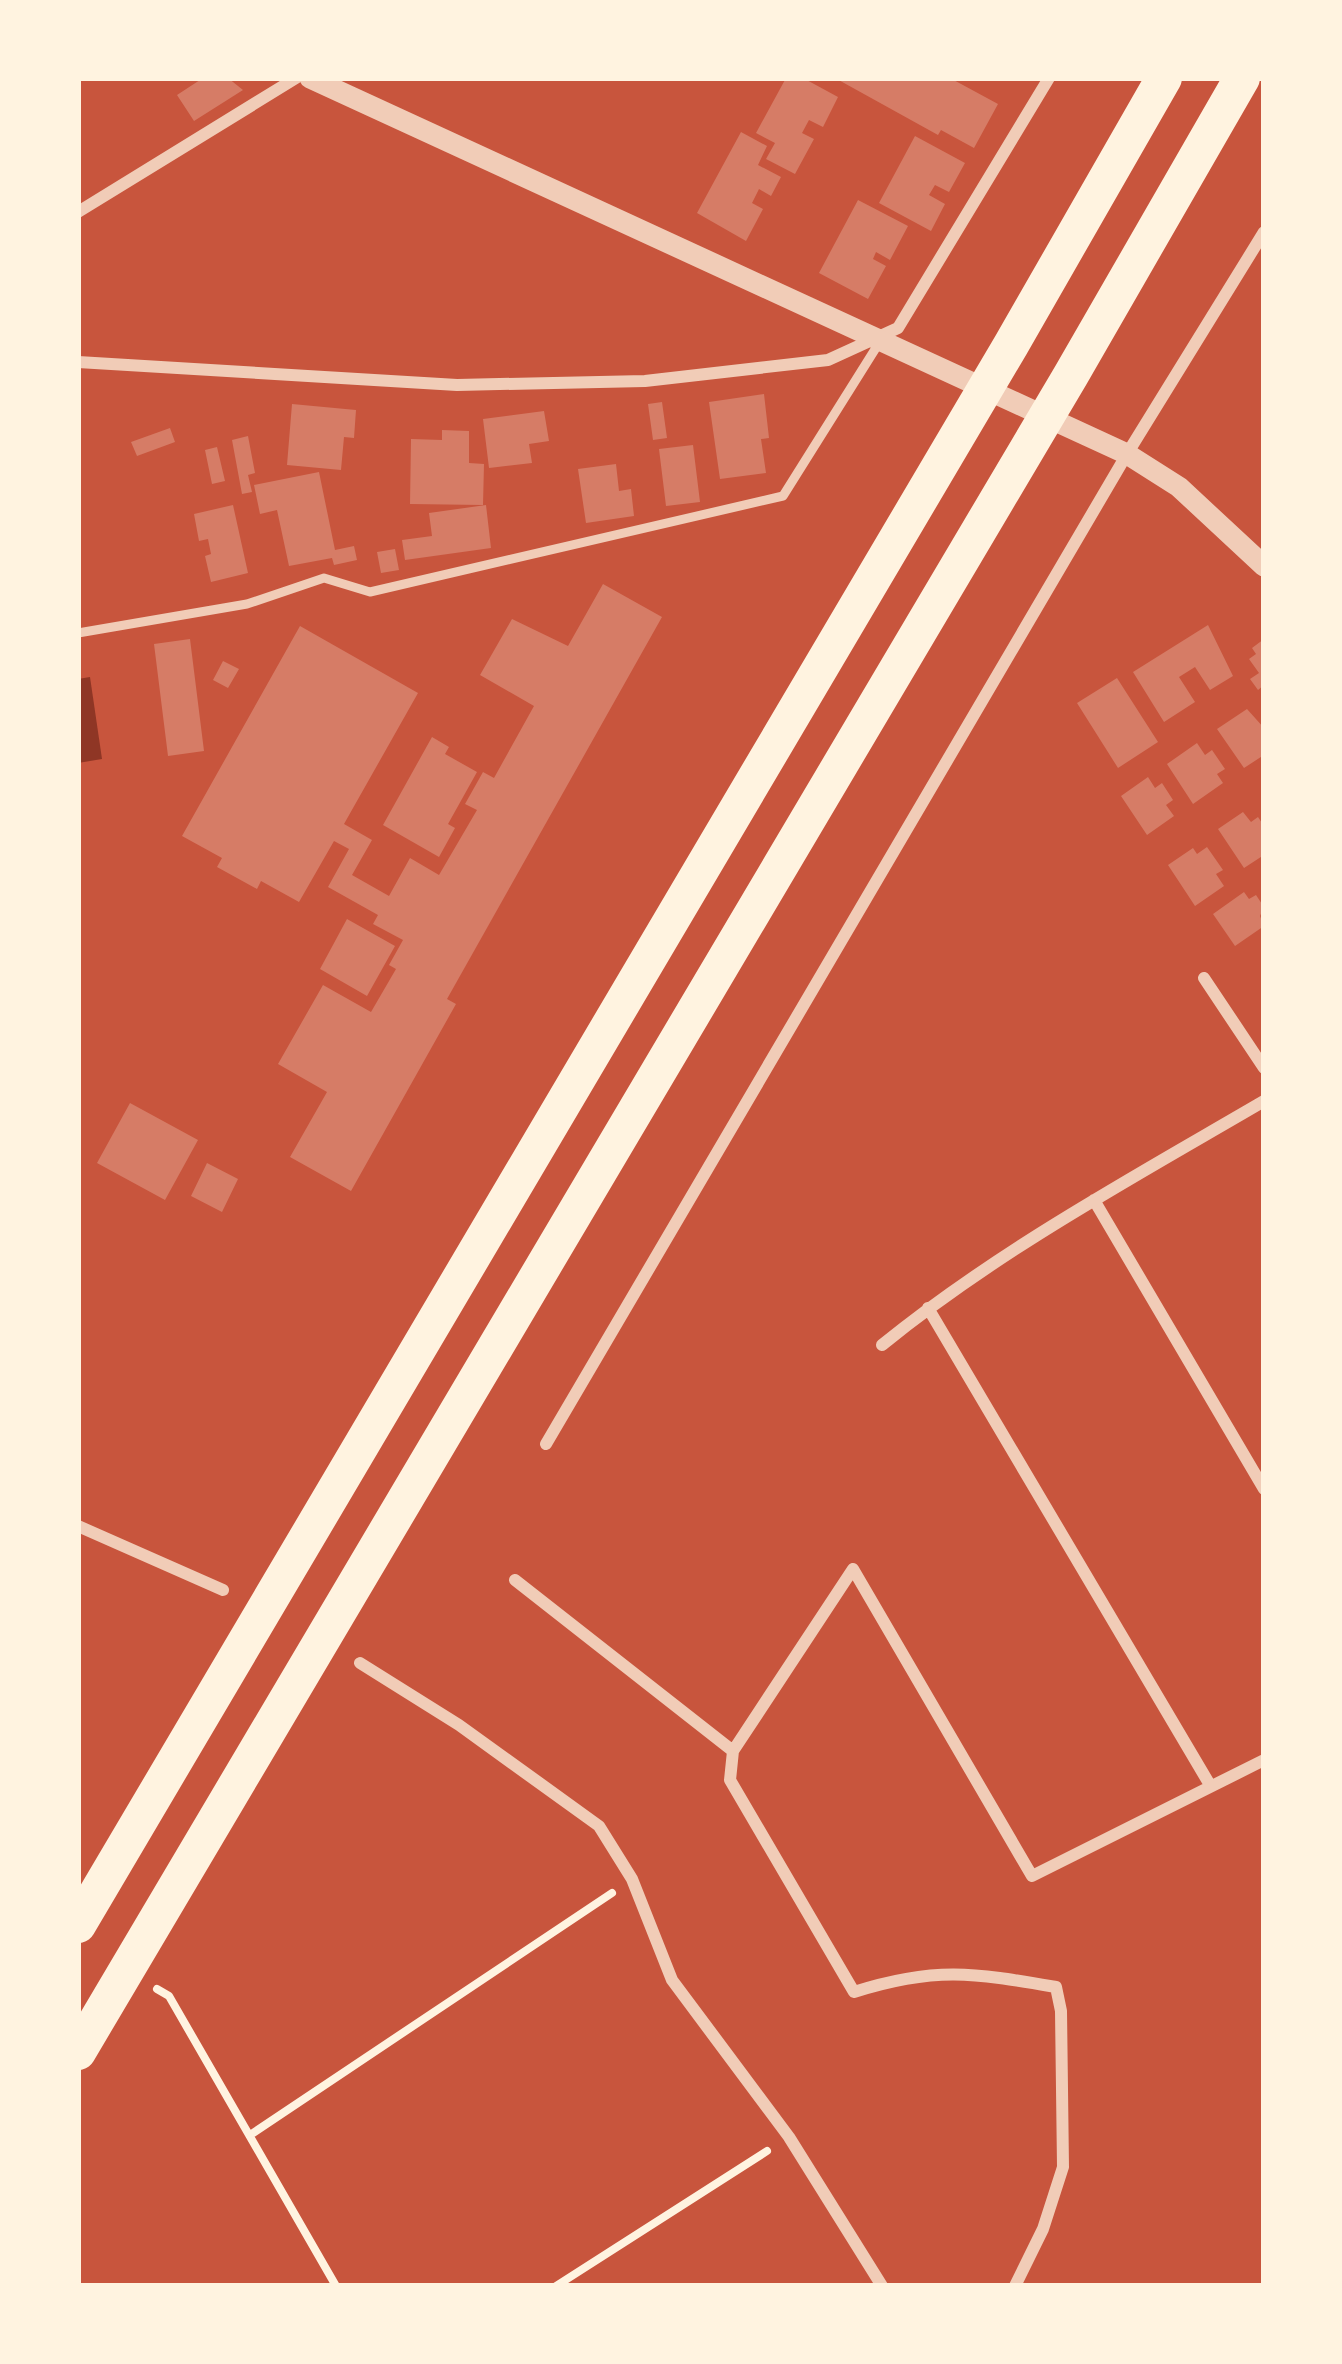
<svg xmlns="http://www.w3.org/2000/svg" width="1342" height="2364" viewBox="0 0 1342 2364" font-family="'Sofia Sans Condensed',sans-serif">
<rect width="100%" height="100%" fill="#c8553d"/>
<!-- water -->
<path fill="#8f3625" d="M90,677L102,759L78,763V679Z"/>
<!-- building -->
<path fill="#d67c66" d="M203,78H228L243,90L194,121L177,95Z
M786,78H803L838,97L823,127L809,120L802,133L814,139L795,174L766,159L775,143L756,133Z
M835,78H950L998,104L974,148L941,130L938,135Z
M741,132L767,146L758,165L781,177L771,196L759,189L752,203L763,209L746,241L697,213Z
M915,136L965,163L949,192L935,185L929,195L945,204L931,231L879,203Z
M858,200L908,226L890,260L876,252L873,259L886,266L868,299L819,273Z
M764,394L769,438L761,439L766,473L720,479L709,402Z
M662,402L667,438L653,440L648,404Z
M292,404L356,410L354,438L344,437L341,470L287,465Z
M544,411L549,441L529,444L532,463L489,468L483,419Z
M170,428L175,442L137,456L131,442Z
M442,430L469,431V463L484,464L483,505L410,504L411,439L442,440Z
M248,436L255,473L248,475L252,492L242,494L232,440Z
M693,445L700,502L666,506L659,449Z
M217,447L225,481L212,484L205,450Z
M616,464L619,491L631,489L634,516L586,523L578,469Z
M319,472L335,550L354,546L357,560L334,565L332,558L289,566L277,510L260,514L254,485Z
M233,505L248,573L211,582L205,556L211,554L208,539L199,541L194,514Z
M486,505L491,548L405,560L402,540L432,536L429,513Z
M395,549L399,570L381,573L377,552Z
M603,584L662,617L447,999L456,1004L351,1191L290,1157L327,1092L278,1064L323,985L371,1012L396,969L389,965L403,940L373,924L378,915L328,887L349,849L334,841L299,902L261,881L257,889L217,867L222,858L182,836L300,626L418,693L344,824L372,840L352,875L389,896L410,858L439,875L477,810L465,804L483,772L494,778L534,706L480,675L512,619L568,646Z
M1208,625L1233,676L1210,690L1195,667L1179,677L1195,702L1164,722L1133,672Z
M190,639L204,751L168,756L154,644Z
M1264,639V685L1258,690L1250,679L1259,673L1249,659L1256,654L1252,648Z
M223,661L239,669L228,688L213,680Z
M1117,678L1158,742L1118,768L1077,703Z
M1247,709L1264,728V755L1244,768L1217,729Z
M432,737L449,747L445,754L477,772L448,824L455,828L439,857L383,825Z
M1197,743L1205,755L1212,750L1225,769L1217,774L1223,783L1193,804L1167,764Z
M1148,777L1155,788L1162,783L1173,800L1166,805L1174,816L1147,835L1121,796Z
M1243,812L1251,822L1258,817L1264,826V855L1244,868L1218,829Z
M1207,847L1223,870L1216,874L1224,886L1195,906L1168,865L1193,848L1197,854Z
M1244,892L1249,899L1256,895L1264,907L1260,916L1264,926L1235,946L1213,914Z
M347,919L395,946L367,996L320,969Z
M130,1103L198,1140L165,1200L97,1163Z
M207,1163L238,1179L222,1212L191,1196Z"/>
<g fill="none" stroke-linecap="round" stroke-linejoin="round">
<!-- path -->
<path stroke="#fff3e0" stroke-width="8" d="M157,1989L169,1996L336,2286
M250,2135L612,1893
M556,2286L767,2151"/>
<!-- service -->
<path stroke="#f1ccb7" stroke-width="9" d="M78,633L247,604L324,578L370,592L783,496L879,343"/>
<!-- minor -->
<path stroke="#f1ccb7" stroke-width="12" d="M78,212L296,78
M78,362L457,385L645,381L828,360L898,328L1049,78
M1204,978L1264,1068
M1094,1200L1264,1489
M928,1308L1210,1785
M882,1345C999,1250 1134,1177 1264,1101
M546,1444L1127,454L1264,232
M78,1526L223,1590
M515,1580L733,1751L730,1780L854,1992C936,1966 974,1973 1056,1987L1061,2011L1063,2167L1043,2229L1015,2286
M360,1663L459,1725L599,1826L632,1879L672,1980L789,2137L882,2286
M733,1751L853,1569L1032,1876L1264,1760"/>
<!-- tertiary -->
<path stroke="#f1ccb7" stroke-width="21" d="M310,78L1127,454L1179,487L1264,566"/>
<!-- motorway -->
<path stroke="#fff3e0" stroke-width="36" d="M78,1925L1011,345L1164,78
M78,2052L1071,375L1242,78"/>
</g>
<!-- border -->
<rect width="1342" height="2364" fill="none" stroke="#fff3e0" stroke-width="162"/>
</svg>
